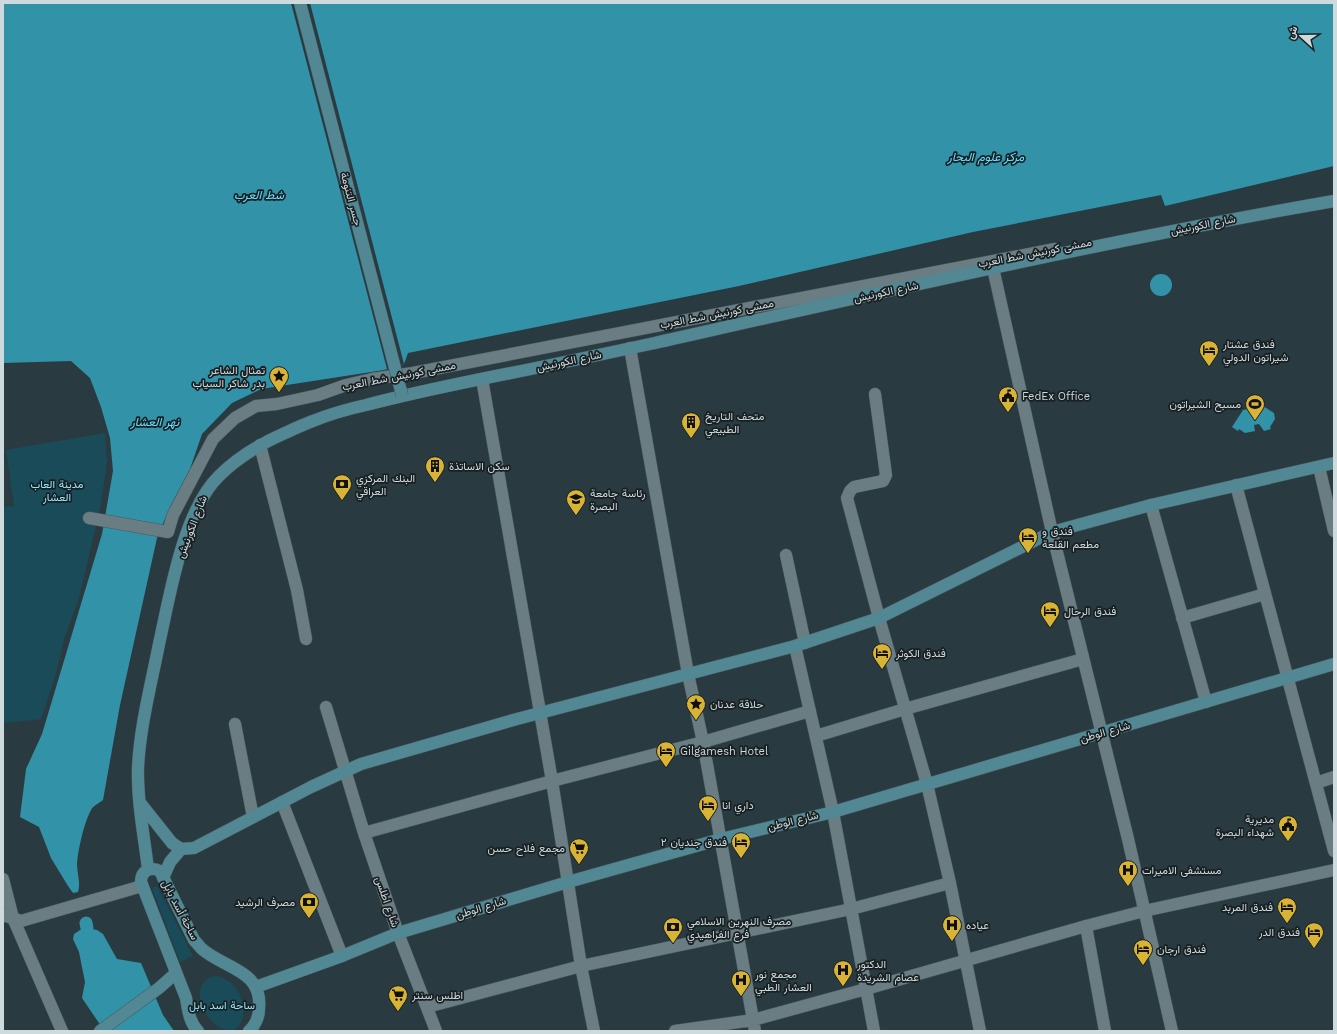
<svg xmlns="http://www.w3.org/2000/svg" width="1337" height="1034" viewBox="0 0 1337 1034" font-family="'Work Sans',Vazirmatn,sans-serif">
<rect width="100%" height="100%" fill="#293b40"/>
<!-- green -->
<path fill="#194c58" d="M105,433L107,461L101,504L79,598L64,639L55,677L41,719L3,723V507L14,506L6,450Z
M157,886L193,956L180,962L152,888Z
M216,976C223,978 228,980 233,985C243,995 250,1023 233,1030C207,1034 183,981 216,976Z"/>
<!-- water -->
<path fill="#3292a8" d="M3,3H1334V166L1165,206L1161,195L973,232L739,286L408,353L404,364L384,370L261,389L232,403L202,434L190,469L170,507L157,538L120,705L103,800C99,803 93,806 91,810C84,823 78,850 77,864C77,874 81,883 78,892L73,893L68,886L51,858L39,827L20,817L26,769L42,734L102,534L113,471L110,438L101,407L90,378L71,361L3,363Z
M1150 285a11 11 0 1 1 22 0a11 11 0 1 1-22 0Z
M1263,406L1274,413L1275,419L1270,427L1271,429L1264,431L1259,424L1254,425L1255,431L1245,433L1239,429L1238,431L1232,427L1243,410Z
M87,928L97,930L103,934L117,959L141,963L163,1015L174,1031H105L101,1026L82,998L85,982L79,952L73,939L74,934L80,930Z"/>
<!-- pier -->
<path fill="#293b40" d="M291,3H310L404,364L387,369Z"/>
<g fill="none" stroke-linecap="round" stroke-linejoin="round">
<!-- canal -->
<path stroke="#3292a8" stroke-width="13" d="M86,923L87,928"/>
<defs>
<path id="street" d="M993,268L1052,532L1128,839L1172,1031
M630,348L688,674L703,742L755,1031
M482,379L552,781L581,966L594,1031
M875,394L886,475L883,481L854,487L850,491L847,498L879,618L927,784L950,883L980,1031
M260,445L297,590L306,639
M1319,467L1334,531
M1236,485L1334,851
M1151,505L1206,702
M89,518L168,532L173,515L213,439L235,418L256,406L277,404L318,395L346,385L372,379L413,373L1055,249
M786,555L805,643
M1182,618L1265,594
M795,646L833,812L874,1031
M326,707L364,833L398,933L436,1031
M235,724L253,817
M816,736L905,709L1083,659
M1316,783L1334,777
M282,802L342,956
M364,833L552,781L703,742L810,711
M3,879L13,918L62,1031
M3,915L21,921L142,886
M1086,926L1105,1031
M427,1007L581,966L851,909L950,883
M675,1031L753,1020L866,989L1086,926L1144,911L1334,870"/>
<path id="secondary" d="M141,804L172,843L181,849L194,848L311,787L361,764L517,719L795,646L879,618L1052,532L1151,505L1334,463
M148,869C144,836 137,801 138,768C140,726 151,685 159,644C170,595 183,511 219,476C238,457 260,444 285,433C294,429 304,424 313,421C330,414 348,409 366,405C404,395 442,387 481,379C537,368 594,356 650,344C877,293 1104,241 1334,201
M163,878L170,862L181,849
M256,987L342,956L398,933L568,882L721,839L833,812L1334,664
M100,1031L159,988L176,973
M198,1031C189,1022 188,1009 186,998L141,882C141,871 150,866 160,871L194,940C197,943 199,946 202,949C225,969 263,970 259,1009C259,1017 255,1026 249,1031"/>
</defs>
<!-- street casing -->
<use href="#street" stroke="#49595e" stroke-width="13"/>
<!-- secondary casing -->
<use href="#secondary" stroke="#49595e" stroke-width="13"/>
<!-- street -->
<use href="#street" stroke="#697d83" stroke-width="12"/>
<!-- secondary -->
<use href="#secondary" stroke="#518894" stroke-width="12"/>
<defs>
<path id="secondary-bridge" d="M300,3L402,395"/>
</defs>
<!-- secondary-bridge casing -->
<use href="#secondary-bridge" stroke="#49595e" stroke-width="13" stroke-linecap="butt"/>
<!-- secondary-bridge -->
<use href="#secondary-bridge" stroke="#518894" stroke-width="12"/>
</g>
<!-- icons -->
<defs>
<symbol id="hotel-pin" viewBox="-11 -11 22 30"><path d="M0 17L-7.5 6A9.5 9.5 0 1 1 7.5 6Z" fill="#d9b334" stroke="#182023"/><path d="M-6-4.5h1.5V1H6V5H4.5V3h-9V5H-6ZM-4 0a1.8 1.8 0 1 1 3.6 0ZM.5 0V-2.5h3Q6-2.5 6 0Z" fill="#111"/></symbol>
<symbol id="sight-pin" viewBox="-11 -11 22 30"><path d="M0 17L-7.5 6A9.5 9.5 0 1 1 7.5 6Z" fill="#d9b334" stroke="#182023"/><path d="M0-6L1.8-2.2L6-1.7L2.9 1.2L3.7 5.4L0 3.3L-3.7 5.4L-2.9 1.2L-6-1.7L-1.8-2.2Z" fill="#111"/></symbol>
<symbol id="civic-pin" viewBox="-11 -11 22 30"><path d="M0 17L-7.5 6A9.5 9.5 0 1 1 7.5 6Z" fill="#d9b334" stroke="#182023"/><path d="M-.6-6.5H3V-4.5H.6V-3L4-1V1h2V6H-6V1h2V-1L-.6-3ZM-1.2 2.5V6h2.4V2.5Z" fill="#111"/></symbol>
<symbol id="stadium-pin" viewBox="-11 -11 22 30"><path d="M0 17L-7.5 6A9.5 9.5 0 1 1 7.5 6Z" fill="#d9b334" stroke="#182023"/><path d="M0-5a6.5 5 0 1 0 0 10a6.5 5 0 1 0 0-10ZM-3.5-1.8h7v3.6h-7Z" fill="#111"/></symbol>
<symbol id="building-pin" viewBox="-11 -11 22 30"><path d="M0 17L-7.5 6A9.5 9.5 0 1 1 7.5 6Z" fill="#d9b334" stroke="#182023"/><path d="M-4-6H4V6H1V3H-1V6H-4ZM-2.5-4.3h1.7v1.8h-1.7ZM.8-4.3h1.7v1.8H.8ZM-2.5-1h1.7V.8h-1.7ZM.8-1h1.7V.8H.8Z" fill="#111"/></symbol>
<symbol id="bank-pin" viewBox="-11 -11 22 30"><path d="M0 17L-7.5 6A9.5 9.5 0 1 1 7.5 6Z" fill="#d9b334" stroke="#182023"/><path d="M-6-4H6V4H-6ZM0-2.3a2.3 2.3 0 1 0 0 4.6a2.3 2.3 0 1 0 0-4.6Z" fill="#111"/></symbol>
<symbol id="university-pin" viewBox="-11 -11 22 30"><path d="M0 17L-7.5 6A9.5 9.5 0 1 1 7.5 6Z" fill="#d9b334" stroke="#182023"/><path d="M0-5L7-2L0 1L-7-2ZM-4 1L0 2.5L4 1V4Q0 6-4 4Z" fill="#111"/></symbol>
<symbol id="supermarket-pin" viewBox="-11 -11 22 30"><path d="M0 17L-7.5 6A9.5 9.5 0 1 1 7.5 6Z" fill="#d9b334" stroke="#182023"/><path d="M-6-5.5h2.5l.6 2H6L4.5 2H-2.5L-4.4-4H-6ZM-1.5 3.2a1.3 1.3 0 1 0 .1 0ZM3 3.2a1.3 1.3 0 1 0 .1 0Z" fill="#111"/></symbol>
<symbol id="hospital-pin" viewBox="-11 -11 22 30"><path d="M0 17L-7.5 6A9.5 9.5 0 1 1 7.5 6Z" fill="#d9b334" stroke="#182023"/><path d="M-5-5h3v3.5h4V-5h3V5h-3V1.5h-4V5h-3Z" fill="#111"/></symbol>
</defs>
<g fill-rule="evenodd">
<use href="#hotel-pin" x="1198" y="339" width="22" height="30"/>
<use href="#sight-pin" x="268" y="365" width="22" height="30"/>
<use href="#civic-pin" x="997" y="385" width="22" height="30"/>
<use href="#stadium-pin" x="1244" y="393" width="22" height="30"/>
<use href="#building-pin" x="680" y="411" width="22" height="30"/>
<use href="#building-pin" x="424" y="455" width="22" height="30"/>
<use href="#bank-pin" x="331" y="473" width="22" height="30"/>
<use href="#university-pin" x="565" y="488" width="22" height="30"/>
<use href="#hotel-pin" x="1017" y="526" width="22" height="30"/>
<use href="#hotel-pin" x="1039" y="600" width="22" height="30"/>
<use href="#hotel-pin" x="871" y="642" width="22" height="30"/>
<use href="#sight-pin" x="685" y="693" width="22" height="30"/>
<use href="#hotel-pin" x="655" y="740" width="22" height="30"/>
<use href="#hotel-pin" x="697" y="794" width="22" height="30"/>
<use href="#civic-pin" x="1277" y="814" width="22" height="30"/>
<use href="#hotel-pin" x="730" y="831" width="22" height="30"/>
<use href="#supermarket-pin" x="568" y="837" width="22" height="30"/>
<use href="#hospital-pin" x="1117" y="859" width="22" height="30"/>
<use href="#bank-pin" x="298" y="891" width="22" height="30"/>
<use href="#hotel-pin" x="1276" y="896" width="22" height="30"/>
<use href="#hospital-pin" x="941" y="914" width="22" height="30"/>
<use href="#bank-pin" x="662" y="916" width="22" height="30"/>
<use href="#hotel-pin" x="1303" y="921" width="22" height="30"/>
<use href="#hotel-pin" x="1132" y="938" width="22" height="30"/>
<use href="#hospital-pin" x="832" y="959" width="22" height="30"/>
<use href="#hospital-pin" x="730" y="969" width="22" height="30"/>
<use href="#supermarket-pin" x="387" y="984" width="22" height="30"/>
</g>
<g text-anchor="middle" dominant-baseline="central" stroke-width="3.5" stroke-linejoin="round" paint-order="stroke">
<!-- street labels -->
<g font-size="11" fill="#cfdadd" stroke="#182023">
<text transform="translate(351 199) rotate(75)">جسر التنومة</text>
<text transform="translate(1203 225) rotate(-11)">شارع الكورنيش</text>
<text transform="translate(1035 253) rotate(-11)">ممشى كورنيش شط العرب</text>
<text transform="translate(886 292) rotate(-12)">شارع الكورنيش</text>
<text transform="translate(717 314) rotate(-11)">ممشى كورنيش شط العرب</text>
<text transform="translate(569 361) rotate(-12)">شارع الكورنيش</text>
<text transform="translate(399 376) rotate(-11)">ممشى كورنيش شط العرب</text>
<text transform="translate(192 527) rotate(-69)">شارع الكورنيش</text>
<text transform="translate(1105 732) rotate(-16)">شارع الوطن</text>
<text transform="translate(793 821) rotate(-14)">شارع الوطن</text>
<text transform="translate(387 902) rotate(71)">شارع اطلس</text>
<text transform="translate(481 908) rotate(-17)">شارع الوطن</text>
<text transform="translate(180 910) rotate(62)">ساحة أسد بابل</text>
</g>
<!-- poi labels -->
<g font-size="11" fill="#cfdadd" stroke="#182023" text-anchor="start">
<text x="1223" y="344">فندق عشتار<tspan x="1223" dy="13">شيراتون الدولي</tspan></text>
<text x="265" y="370" text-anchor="end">تمثال الشاعر<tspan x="265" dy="13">بدر شاكر السياب</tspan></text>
<text x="1022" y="396">FedEx Office</text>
<text x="1241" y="404" text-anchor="end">مسبح الشيراتون</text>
<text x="705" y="416">متحف التاريخ<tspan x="705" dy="13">الطبيعي</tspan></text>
<text x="449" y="466">سكن الاساتذة</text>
<text x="356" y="478">البنك المركزي<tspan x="356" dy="13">العراقي</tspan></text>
<text x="590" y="493">رئاسة جامعة<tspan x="590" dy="13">البصرة</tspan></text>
<text x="1042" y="531">فندق و<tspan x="1042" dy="13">مطعم القلعة</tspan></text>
<text x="1064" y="611">فندق الرحال</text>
<text x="896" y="653">فندق الكوثر</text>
<text x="710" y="704">حلاقة عدنان</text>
<text x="680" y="751">Gilgamesh Hotel</text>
<text x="722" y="805">داري انا</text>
<text x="1274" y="819" text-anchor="end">مديرية<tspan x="1274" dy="13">شهداء البصرة</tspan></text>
<text x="727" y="842" text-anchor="end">فندق جنديان ٢</text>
<text x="565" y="848" text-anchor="end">مجمع فلاح حسن</text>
<text x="1142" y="870">مستشفى الاميرات</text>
<text x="295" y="902" text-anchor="end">مصرف الرشيد</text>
<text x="1273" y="907" text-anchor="end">فندق المربد</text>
<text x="687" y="921">مصرف النهرين الاسلامي<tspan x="687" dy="13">فرع الفراهيدي</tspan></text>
<text x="966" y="925">عياده</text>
<text x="1300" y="932" text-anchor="end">فندق الدر</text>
<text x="1157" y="949">فندق ارجان</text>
<text x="857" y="964">الدكتور<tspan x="857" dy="13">عصام الشريدة</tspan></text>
<text x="755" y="974">مجمع نور<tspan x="755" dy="13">العشار الطبي</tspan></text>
<text x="412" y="995">اطلس سنتر</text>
</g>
<!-- park labels -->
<g font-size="11" fill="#92e7fd" stroke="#182023">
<text x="57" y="484">مدينة العاب<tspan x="57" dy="13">العشار</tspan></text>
<text x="222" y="1005">ساحة اسد بابل</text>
</g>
<!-- water labels -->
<g font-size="12" font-style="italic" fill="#65e1ff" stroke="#182023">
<text x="986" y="157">مركز علوم البحار</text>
<text x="259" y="195">شط العرب</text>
<text x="155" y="422">نهر العشار</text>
</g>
</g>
<!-- border -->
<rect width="1337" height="1034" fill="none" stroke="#cfdadd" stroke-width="8"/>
<!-- north arrow -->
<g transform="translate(1301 36) rotate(291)" stroke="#182023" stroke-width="3" paint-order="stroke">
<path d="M0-3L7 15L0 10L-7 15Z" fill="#cfdadd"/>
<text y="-6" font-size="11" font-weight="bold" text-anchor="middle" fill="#cfdadd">ش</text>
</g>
</svg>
